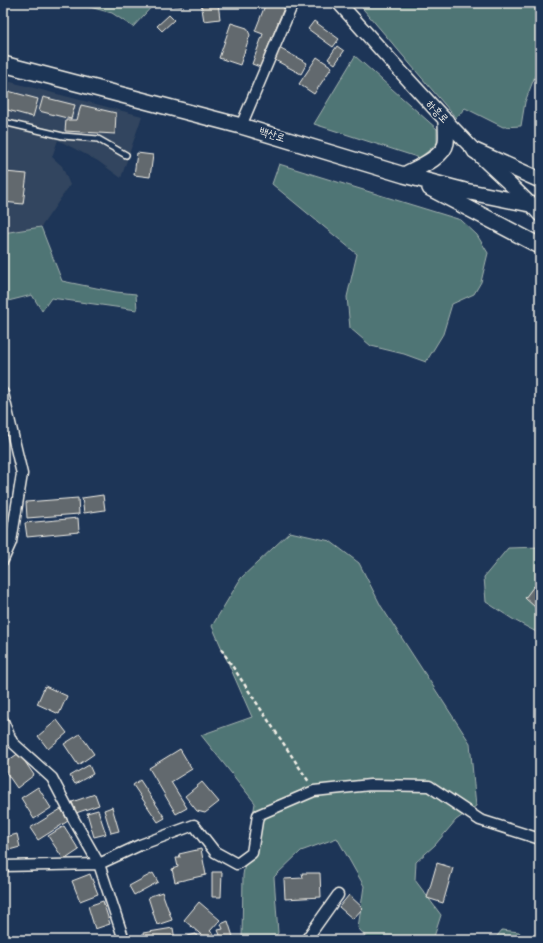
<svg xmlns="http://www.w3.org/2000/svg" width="543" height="943" viewBox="0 0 543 943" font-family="Kalam,'Poor Story',sans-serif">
<rect width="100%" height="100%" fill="#1d3557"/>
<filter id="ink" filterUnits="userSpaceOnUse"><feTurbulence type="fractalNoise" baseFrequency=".025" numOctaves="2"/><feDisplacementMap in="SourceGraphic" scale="8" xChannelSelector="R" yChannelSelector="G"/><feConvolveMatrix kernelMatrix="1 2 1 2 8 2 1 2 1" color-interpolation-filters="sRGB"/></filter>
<g filter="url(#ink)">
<!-- built -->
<path fill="#32455e" d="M3,80L142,116L121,178L98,161L58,140L52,157L62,166L70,185L41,227L3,233Z"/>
<!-- green -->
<path fill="#507475" stroke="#a2b2ae" d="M87,3H155L133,27L112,13L86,6Z
M358,3H540V68H538L525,102L521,126L503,127L465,108L456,118Z
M355,56L437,129V143L420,158L314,124Z
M279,164L461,220L477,235L488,253L481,282L474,294L452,304L443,334L426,362L404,354L371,346L350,328L347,297L357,254L272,184Z
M41,227L62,281L116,292L136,294L137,310L51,298L42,311L32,295L8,301L3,299V233Z
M290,532L330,541L359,563L381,606L470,743L476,806L456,820L435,845L416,862L415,880L441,915L433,940H369L358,928L364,886L337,838L301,851L274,877L278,933L272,940H242L243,875L255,803L201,735L252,717L212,626L241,578Z
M540,547V634L514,620L486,602L484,577L508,548Z
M502,930L519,932L525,940H494Z"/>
<!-- building -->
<path fill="#62696e" stroke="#f4f1e8" d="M175,3H183L182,6L174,5Z
M201,3H218L220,19L204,21Z
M266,3H286L260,67L252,64L263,34L255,31Z
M169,15L174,20L162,31L157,26Z
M314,21L339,39L333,47L308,29Z
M231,23L247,28L250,35L240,65L219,58Z
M337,46L344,51L335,64L328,59Z
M279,48L307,63L301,74L273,59Z
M317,57L332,67L314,94L299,84Z
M8,91L38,99L33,117L4,109Z
M43,97L75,105L71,119L39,111Z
M81,105L116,113L115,134L65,131L66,120H77Z
M137,153L153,155L150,177L134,175Z
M5,172L27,174L23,204L3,202Z
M103,495L105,510L84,513L82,498Z
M78,498L79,514L27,518L26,502Z
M3,509H5L8,538L3,539Z
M78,518L79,532L27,537L25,523Z
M534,586L540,591V601L535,607L525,598Z
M45,686L67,696L59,714L37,704Z
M57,720L67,733L48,749L38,736Z
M80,734L94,754L78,765L64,744Z
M180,749L192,769L171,782L187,808L176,814L149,768Z
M19,753L34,775L17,788L3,768V764Z
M89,765L93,774L75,784L70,776Z
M140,780L165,818L158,822L133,785Z
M202,782L219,802L205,813L197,811L185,796Z
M38,787L51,808L34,819L21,798Z
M95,794L99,805L76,813L72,802Z
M112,807L119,831L111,833L104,810Z
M61,809L68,821L38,840L30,828Z
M98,810L106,834L94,837L87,813Z
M64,826L79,850L64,860L48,836Z
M17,834L20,847L9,850L6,837Z
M201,849L206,875L175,882L172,869L178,867L176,858H180L179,854Z
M437,863L453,868L443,903L427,898Z
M212,872H222L221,897H212Z
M153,873L158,882L134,895L129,886Z
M302,873H320L321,897L285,899L284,879L303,878Z
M90,874L98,894L80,901L72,881Z
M162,892L172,920L157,925L148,897Z
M349,895L363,908L353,919L339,907Z
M103,901L110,924L95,929L88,906Z
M199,902L220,920L210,931L216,936L212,940H207L184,920Z
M228,921L234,940H222L218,930L223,929L221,924Z
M173,928L175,940H144L143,933Z
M196,934L197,940H189L188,936Z"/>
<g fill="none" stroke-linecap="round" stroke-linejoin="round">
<defs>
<path id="service" d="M3,122L63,136L98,139L126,155"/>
<path id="minor" d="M241,126L293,3
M3,393L22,474L11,542L3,560
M3,721L12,742L52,778L74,820L99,864L124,940
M3,866L99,864L140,845L194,825L215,852L237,864L252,853L258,815L314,791L370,785L429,786L480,820L540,839
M306,940L338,895"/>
<path id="tertiary" d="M339,3C384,53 428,103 475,151C496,173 521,192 540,215"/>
<path id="secondary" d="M3,64L241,126L404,175L465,191L540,206
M475,151L540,180
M404,175C417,168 443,158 446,143C447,136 446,128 446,121
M430,188L540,246"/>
</defs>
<!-- service casing -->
<use href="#service" stroke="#f4f1e8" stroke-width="8"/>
<!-- minor casing -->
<use href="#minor" stroke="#f4f1e8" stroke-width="13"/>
<!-- tertiary casing -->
<use href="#tertiary" stroke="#f4f1e8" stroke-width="16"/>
<!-- secondary casing -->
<use href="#secondary" stroke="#f4f1e8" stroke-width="18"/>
<!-- path -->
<path stroke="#f4f1e8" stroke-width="2.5" stroke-dasharray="4 3" stroke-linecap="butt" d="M221,649L309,782"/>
<!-- service -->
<use href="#service" stroke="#1d3557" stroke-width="5"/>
<!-- minor -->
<use href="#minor" stroke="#1d3557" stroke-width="10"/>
<!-- tertiary -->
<use href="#tertiary" stroke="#1d3557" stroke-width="13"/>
<!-- secondary -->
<use href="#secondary" stroke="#1d3557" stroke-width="15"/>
</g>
</g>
<g text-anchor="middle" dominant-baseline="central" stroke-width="3.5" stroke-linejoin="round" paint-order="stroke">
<!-- street labels -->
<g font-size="11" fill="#f4f1e8" stroke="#1d3557">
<text transform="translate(437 112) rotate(46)">하흥로</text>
<text transform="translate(272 135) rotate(17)">백산로</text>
</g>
</g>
<!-- margin -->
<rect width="543" height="943" fill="none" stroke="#1d3557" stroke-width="16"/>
<rect x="8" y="8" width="527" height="927" fill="none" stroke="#f4f1e8" stroke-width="1.5" filter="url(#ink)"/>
</svg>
